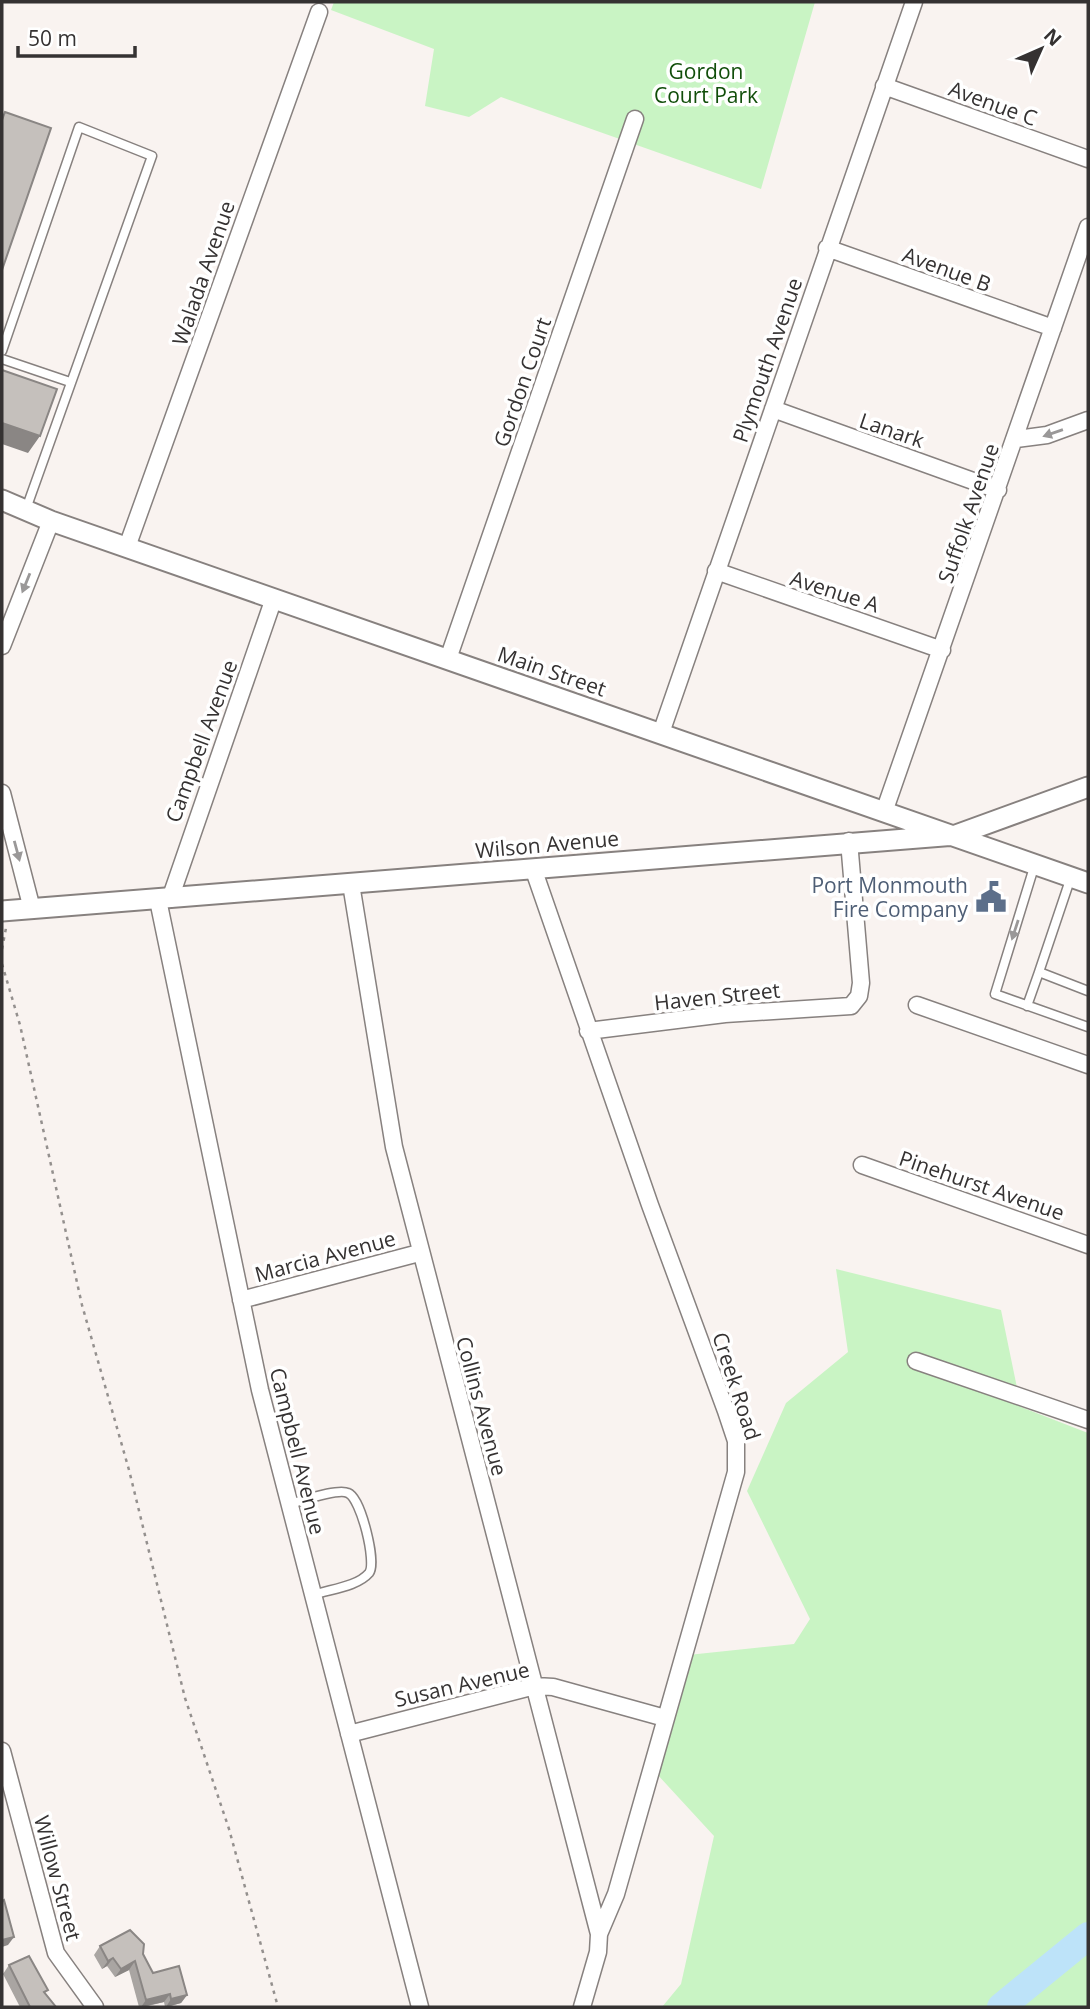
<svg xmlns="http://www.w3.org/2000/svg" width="1090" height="2009" viewBox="0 0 1090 2009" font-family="'Open Sans',sans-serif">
<rect width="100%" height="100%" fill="#f9f3f0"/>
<!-- green -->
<path fill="#c9f4c4" d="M334,2H815L761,189L501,97L469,117L425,106L434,49L331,10Z
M836,1269L1001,1310L1021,1407L1088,1433V2007H662L681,1984L714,1836L656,1773L688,1655L794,1644L810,1619L747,1491L786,1403L848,1352Z"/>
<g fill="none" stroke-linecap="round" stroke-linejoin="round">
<!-- river -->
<path stroke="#bde3f9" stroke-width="28" d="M1001,2007L1088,1936"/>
<defs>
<path id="service" d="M2,351L79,127L152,156L26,509
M2,359L70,382
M1035,864L995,994L1088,1027
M1071,877L1039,972L1088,991
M1027,1006L1039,972
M290,1504C302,1501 338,1488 348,1493C361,1498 377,1563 369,1573C357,1587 330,1589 313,1595"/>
<path id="minor" d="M884,86L1088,159
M827,248L1053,328
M773,409L998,490
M1016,439L1047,435L1088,420
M127,547L319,12
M716,571L942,650
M2,646L51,521
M448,659L635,119
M661,733L914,2
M2,793L32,909
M884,812L1088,227
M533,868L650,1205L726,1411L736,1441V1472L616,1894L599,1934L598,1952L582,2007
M351,884L394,1147L599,1934
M170,899L274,598
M158,900L260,1390L420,2007
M917,1005L1088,1065
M588,1031L725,1014L851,1006L859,996L861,983L849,841
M862,1165L1088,1245
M241,1300L419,1253
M916,1361L1088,1420
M349,1734L535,1686L553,1687L665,1718
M2,1751L56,1953L95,2007"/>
<path id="tertiary" d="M2,500L51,521L1088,883
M2,911L956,835L1088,787"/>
</defs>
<!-- service casing -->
<use href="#service" stroke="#87817f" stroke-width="11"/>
<!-- minor casing -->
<use href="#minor" stroke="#87817f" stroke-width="19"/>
<!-- tertiary casing -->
<use href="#tertiary" stroke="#87817f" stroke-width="23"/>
<!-- path -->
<path stroke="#94908e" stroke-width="2.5" stroke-dasharray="3.5 5" stroke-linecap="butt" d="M2,949L6,928
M2,964L20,1025L82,1305L129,1470L185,1698L229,1829L278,2007"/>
<!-- service -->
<use href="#service" stroke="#fff" stroke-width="8"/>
<!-- minor -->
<use href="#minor" stroke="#fff" stroke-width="16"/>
<!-- tertiary -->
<use href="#tertiary" stroke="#fff" stroke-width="19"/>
</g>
<!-- wall -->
<path fill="#a9a5a2" d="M100,1946L143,1954L153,1973L187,1995L181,2003L167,2007H165L164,2002L144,2007H139L129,1970L115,1977L107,1966L102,1969L94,1955Z
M9,1965L46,1994L56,2007H20L3,1974Z"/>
<!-- shaded-wall -->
<path fill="#8a8684" d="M2,423L40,436L28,453L2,444Z
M14,1937L8,1945L2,1947V1940Z
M113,1958L107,1966L102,1969L108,1961Z
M135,1961L129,1970L115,1977L121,1969Z
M170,1994L164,2002L141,2007L146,2000Z
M187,1995L181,2003L166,2007L171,1999Z"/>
<!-- building -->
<path fill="#c5c0bc" stroke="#8a8684" stroke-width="2" d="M5,112L51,128L2,270V120Z
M2,370L57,389L40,436L2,423Z
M4,1900L14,1937L2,1940V1901Z
M130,1930L144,1944L143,1954L153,1973L179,1966L187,1995L171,1999L170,1994L146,2000L135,1961L121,1969L113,1958L108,1961L100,1946Z
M29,1956L48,1990L44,1992L56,2007H30L9,1965Z"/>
<!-- one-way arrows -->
<defs><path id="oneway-solid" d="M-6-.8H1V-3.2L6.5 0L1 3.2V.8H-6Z" transform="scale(1.75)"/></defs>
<g fill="#9a9898">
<use href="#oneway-solid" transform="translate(1053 433) rotate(161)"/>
<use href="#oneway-solid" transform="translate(26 583) rotate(112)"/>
<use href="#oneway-solid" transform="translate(17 851) rotate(75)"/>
<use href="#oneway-solid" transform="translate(1015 930) rotate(108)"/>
</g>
<!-- icons -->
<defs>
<symbol id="civic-bare" viewBox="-9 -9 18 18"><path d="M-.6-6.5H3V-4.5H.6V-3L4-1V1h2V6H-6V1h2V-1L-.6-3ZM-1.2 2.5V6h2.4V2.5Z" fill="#5c6f8a" stroke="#fff" stroke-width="2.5" paint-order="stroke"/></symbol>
</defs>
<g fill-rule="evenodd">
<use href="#civic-bare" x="969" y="875" width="44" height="44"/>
</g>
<g text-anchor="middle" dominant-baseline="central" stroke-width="7" stroke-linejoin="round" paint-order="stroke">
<!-- park labels -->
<g font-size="21" fill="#114e0a" stroke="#fff">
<text x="706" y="71">Gordon<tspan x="706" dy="24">Court Park</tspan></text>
</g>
<!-- street labels -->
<g font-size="21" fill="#353232" stroke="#fff">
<text transform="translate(993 103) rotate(20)">Avenue C</text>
<text transform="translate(947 269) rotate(20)">Avenue B</text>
<text transform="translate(203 273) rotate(-71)">Walada Avenue</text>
<text transform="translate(767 360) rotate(-71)">Plymouth Avenue</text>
<text transform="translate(522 382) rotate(-71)">Gordon Court</text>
<text transform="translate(892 430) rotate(19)">Lanark</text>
<text transform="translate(968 513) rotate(-71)">Suffolk Avenue</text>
<text transform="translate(835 591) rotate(18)">Avenue A</text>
<text transform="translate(552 671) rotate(19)">Main Street</text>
<text transform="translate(201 741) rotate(-70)">Campbell Avenue</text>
<text transform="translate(547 844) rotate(-5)">Wilson Avenue</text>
<text transform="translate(717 996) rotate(-6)">Haven Street</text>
<text transform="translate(982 1185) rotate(19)">Pinehurst Avenue</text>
<text transform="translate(325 1256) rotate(-15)">Marcia Avenue</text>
<text transform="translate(737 1386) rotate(72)">Creek Road</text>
<text transform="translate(482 1406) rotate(75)">Collins Avenue</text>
<text transform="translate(298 1451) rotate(76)">Campbell Avenue</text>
<text transform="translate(462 1684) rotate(-13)">Susan Avenue</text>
<text transform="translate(58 1878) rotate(75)">Willow Street</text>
</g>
<!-- service labels -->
<g font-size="21" fill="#4e5e75" stroke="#fff" text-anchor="end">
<text x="968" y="885">Port Monmouth<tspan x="968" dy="24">Fire Company</tspan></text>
</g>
</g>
<!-- border -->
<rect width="1090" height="2009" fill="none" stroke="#353232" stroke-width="7"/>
<!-- north arrow -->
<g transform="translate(1041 49) rotate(45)" stroke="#ffffff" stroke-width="5" paint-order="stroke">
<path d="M0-5L12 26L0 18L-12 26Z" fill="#353232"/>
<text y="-10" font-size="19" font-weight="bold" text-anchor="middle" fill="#353232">N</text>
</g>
<!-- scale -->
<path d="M18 46v10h117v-10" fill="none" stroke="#353232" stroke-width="3.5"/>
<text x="28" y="46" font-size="21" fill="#353232" stroke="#ffffff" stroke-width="5" paint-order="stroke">50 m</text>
</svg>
